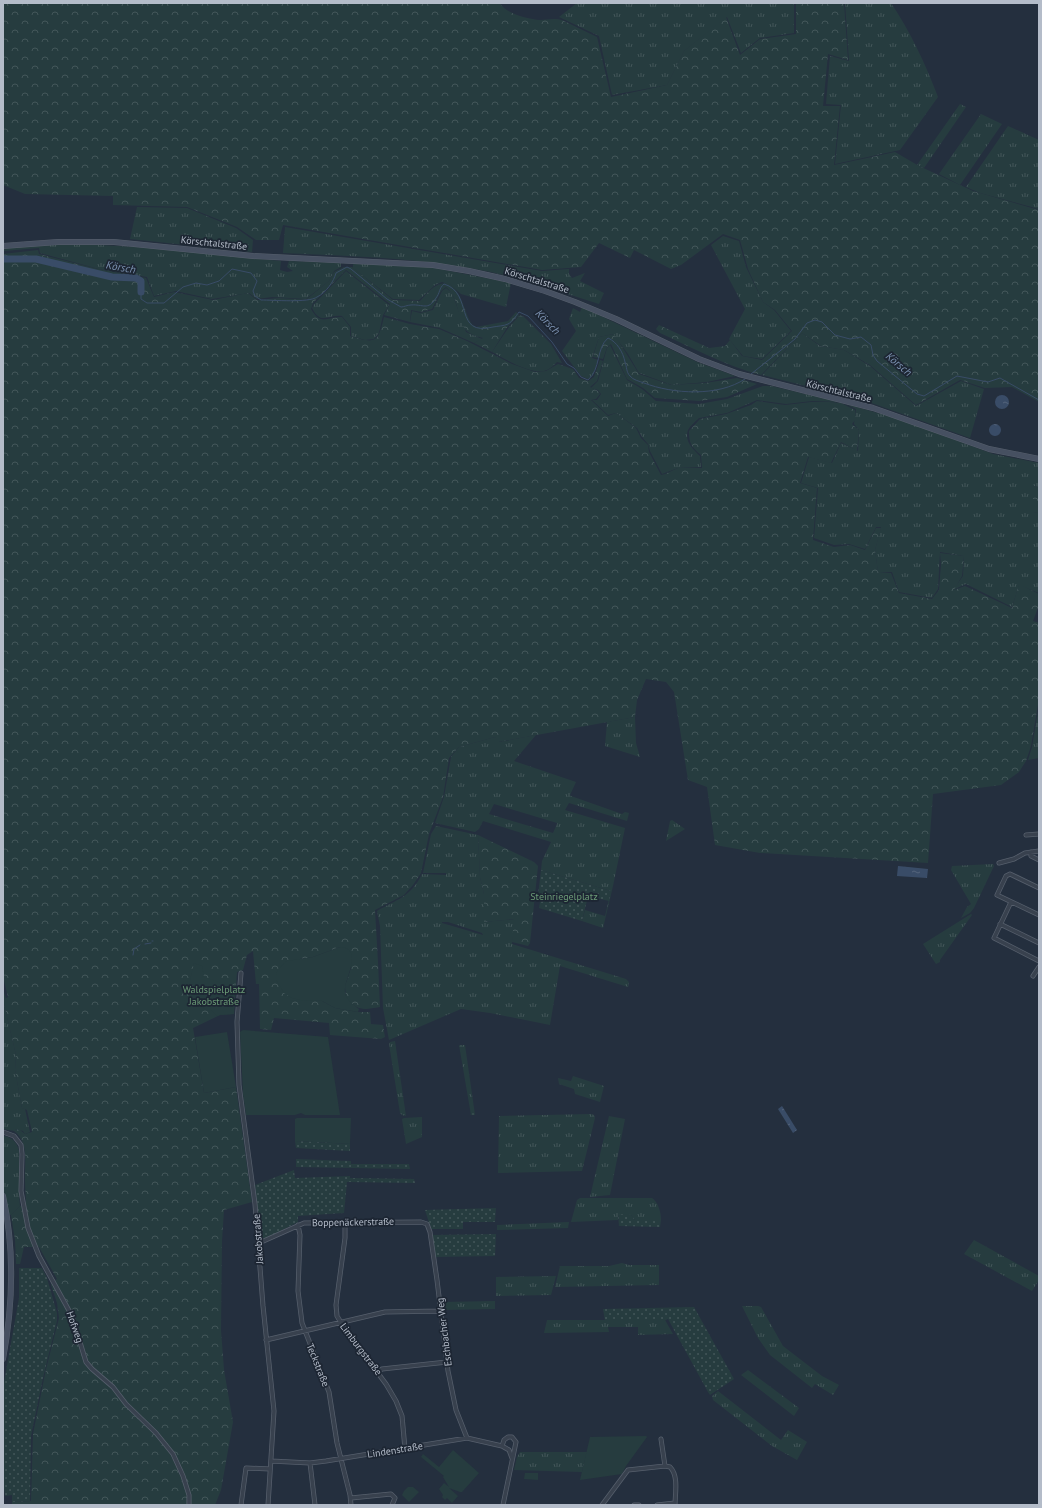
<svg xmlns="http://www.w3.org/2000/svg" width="1042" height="1508" viewBox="0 0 1042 1508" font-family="'PT Sans',sans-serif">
<defs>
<pattern id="grass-tufts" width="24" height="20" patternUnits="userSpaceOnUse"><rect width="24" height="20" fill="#263c3f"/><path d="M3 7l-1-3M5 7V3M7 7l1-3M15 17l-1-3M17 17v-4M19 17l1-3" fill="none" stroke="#435659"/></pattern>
<pattern id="forest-crowns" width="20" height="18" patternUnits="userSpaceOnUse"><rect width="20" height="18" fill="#263c3f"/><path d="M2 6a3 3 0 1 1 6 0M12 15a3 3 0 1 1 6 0" fill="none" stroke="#435659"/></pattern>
<pattern id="garden-dots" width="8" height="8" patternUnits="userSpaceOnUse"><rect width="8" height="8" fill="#263c3f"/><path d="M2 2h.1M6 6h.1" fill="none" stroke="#435659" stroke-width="1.8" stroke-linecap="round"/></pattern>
<pattern id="water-ripples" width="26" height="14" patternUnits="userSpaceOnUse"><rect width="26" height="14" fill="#394c67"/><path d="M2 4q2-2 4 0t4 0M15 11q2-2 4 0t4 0" fill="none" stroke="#53647b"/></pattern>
</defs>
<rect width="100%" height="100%" fill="#242f3e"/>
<!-- grass -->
<path fill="url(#grass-tufts)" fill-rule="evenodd" d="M577,3H794V33L760,38L741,53L727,17L684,51L667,85L612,95L599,36L559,17Z
M845,3H891C910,31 926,65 938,97L900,150L835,164L841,105L826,104L830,56L849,61Z
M960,104L966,107L924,168L917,165Z
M981,114L1002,124L960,185L939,174Z
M1008,126L1039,140V209L980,193L966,187Z
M137,207L187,208L236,228L253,240L252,252L130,239Z
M285,227L542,271L569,269V274L572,278L585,273L580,281L604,293L599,304C563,293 528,280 491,272C422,258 352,256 283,253Z
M723,236L739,241L746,267L763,302L774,310L791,331L762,359L743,356L729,339L745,309L711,245Z
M80,244L136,247L281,261L280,270L287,272L293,271L287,267L289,261L341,263V267L334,271L329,281L306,299L272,297L257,299L249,293L212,299L176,291L154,296L147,277L99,269L40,253L39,248L4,251V248L39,245Z
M353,263L429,267L511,283L506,307L461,294L451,285L442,282L435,285L419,300L393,299L353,268Z
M346,271L389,305L383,315L379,333L374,339L365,340L351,336V327L342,316C328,314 321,326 312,308L314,304Z
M446,288L452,293L466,332L482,339L474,343L440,328L410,322L412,311L420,313L433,310L442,291Z
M582,307L697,362L735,376L707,382L672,385L639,373L628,354L613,334L599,337L592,358L598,360L593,375L588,379L581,376L562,351L576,331L569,319L573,308L580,312Z
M520,315L524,317L551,344L562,363L557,362C554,365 551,368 547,370C533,376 505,359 492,352L509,327Z
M802,333L820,346L844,350L870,366L916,406L961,381L984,389L970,438L866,401L762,375Z
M610,345L627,380L642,389L656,401L699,404L727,399L763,386H771L839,402L812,401L786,404L757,400L727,413L699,418C696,421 690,426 688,430C684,441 693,449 700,456L701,467L678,468L662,474L650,451L648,444L642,437L637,428L616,413L608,415L592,400H597L601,394L598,390L591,388L598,381L607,348Z
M846,404L899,419L993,454L1039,463V487L1033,486V512L1039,513V593L1019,585L1012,607L966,584L953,590L963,576L964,556L940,552L938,589L932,598L899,592L892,572H878L875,550L881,527H876L865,549L849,544L834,545L814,538L818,488L801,483L809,457L832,463L841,443L858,451L859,430L854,424L856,409Z
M1039,705V758L1028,760L1032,747Z
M635,717L636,743L640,757L605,746L607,722Z
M536,735L514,761L576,782L570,795L571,796L622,814L625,812L629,813L627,821L569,803L565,810L625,828L613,886L603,928L582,921L585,910L605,916L611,891L541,870L542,861L551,842L483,821L479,829L475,832L435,823L444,797L451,757L459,747L495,737L499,742ZM494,804L557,823V824L553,833L489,814Z
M672,820L685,829L666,841L670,821Z
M436,826L478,835L480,877L484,894V922L515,919L512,944L626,979L629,982L628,987L560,966L550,1025L490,1013L461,1009L389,1040L383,1008L380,926L377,911C397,899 410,898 422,874L446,875V873H423L431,834ZM442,922H448L482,933L483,935L442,923Z
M993,864L994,866L974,908L970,913L961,918L967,907L971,904L951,870L952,866Z
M971,914L972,915L940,960V962L936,964L923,944Z
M3,988L6,999L3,1000L16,1055L15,1070L22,1108L25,1109L30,1132L25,1134L23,1131L15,1129L14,1131L3,1129Z
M395,1041L406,1116L402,1115L400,1113L389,1044L390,1042Z
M459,1045H465L475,1115H471Z
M573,1076L604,1086L600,1102L575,1094L574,1089L559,1084L558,1078L571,1081Z
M591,1114L594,1115L595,1118L582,1171L498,1173L499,1116Z
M609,1116L625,1119L610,1195L590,1197Z
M422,1117V1137L406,1144L402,1119L404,1118Z
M3,1136C12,1137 17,1142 19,1151V1194L20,1206L11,1215L8,1214L3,1185Z
M580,1198H652C658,1202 661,1212 661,1220H635L631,1215H618V1220L571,1222L577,1200Z
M569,1222L568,1228L497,1230V1225Z
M974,1240L1039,1276V1280L1032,1291L964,1254Z
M622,1263L629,1265H659V1285L555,1287L560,1266H609Z
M556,1276L551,1295L496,1296V1277Z
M495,1301V1309L443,1310L442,1302Z
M742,1306H758L761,1307L783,1346L822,1376L839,1385L833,1395L815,1384L812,1388L770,1355L758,1338Z
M547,1320H665L673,1334L638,1335V1327H608L609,1332L544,1333Z
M748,1370L799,1408L794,1416L741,1375Z
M718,1391L781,1440L788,1430L807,1442L797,1460L772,1446L713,1400L712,1396Z
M520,1452H587L582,1472L514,1470L517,1457Z"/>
<!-- forest -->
<path fill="url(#forest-crowns)" d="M3,3H500C506,14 528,19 540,20C547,20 554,18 562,20L597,37L611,97L667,85L684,51L726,17L740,55L760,39L796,34V3H844L848,60L828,54L823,106H840L834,165L895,152L919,166L973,191L1039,210V402L1012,387L985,388L960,380L916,405L870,365L844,350L821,346L802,333L761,375C726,366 693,348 660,333L656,329L659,325L709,348L725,346L730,340L742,356L762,360L792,331L775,310L763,302L748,269L740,240L723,234L681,265L671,269L634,250L630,258L599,243L581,267L542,270L283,225L279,240H256L237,227L187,207L113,205V196L25,194L3,185Z
M38,250L39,254L98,269L146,278L154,297L174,292L213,300L248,293L257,300L279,298L314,300L307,299L329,281L334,272L344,267H352L393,300L420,301C425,296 430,289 436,286C458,273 463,309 470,321C471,324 474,326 476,327L508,321L516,312L519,315L508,326L492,352L474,343L483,338C479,337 472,335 468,332C457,323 460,298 446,287L441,291L432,309L421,312L411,310L410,322L384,315L390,304L346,270L313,303L311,309C321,327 328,316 342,317L350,327V336C376,344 378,343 384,317L410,324L439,329L467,341L512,364L535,372L546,371L558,364L573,369L579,378L588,381L594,377L600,360L603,361L597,381L590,387L598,391L600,394L596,399L591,400L608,416L616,413L636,428L641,438L648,445L649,452L661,475L665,474L678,468H702L701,455C691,447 689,443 689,431L700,419L726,414L751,405L757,401L785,405L811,402H830L841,403L855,410V420L852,424L859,430L857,451L841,442L831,463L808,457L800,483L817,488L813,540L834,547L850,545L865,550L876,528H881L875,550L878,572L891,573L899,593L932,599L939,590L941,564L940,553L964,556L962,576L954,590L965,586L1012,608L1019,584L1039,594V605L1033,621L1039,623V699L1031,746L1026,761L1019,772L1001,785L933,794L928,863L760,853L715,845L707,787L688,780L674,692L666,682L646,679L637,700L635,717L498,742L495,737L459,747L449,758L443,797L429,834L421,873L413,885L404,895L375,910L378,962L380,1007C363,1010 358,1011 346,998L345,986L351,968L340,947L313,957L300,959V1000H316L322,1001L335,1008L358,1012H370L371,1024L383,1025L385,1037L381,1039L330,1035L329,1023L274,1018L271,1030L260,1029L259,984H256L253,951L247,955L243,970L237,972L234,1014L220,1015L193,1028L204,1093L236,1087L252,1202L224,1210L222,1241L221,1330L224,1370L233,1422L221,1490L215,1505H12V1502L31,1501L33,1434L46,1369L59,1318L57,1303L51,1285L52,1282L57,1279L39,1247H24L20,1264H16L15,1240L11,1215L20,1206L26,1204C26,1196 25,1189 25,1181C24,1164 30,1143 14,1131V1129L20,1130L25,1134L32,1132L27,1110L22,1108L15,1070L16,1055L3,1000L8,997L3,977V254Z
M614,334L639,374L671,385L705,383L737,378L757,384L727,397L699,401L655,398L643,388L627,379L611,344L607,347L603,359L593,357L599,337Z
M1033,486L1039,487V513L1033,512Z
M478,835L534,862L538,866L530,943L528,946L512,942L514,919L484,922V894L480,877Z"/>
<!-- park -->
<path fill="#263c3f" d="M340,947C365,948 343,980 345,992C346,1000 353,1004 359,1009L358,1012L335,1008L322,1001L300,1000L292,998L284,993L276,980V975L278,969L287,961L313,957Z
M194,963L202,966L204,977L228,985L232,988C230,994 228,996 231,1002L234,1003V1014L220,1015L217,1016L210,1009H205L201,1006V1003L194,996L195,986L190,984V980Z
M243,1030L328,1037L340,1115H305L301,1113L295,1115H246L243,1094L240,1032Z
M227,1032L236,1087L204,1093L195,1037Z
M297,1118H351L350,1144L295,1141V1119Z
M646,1436L647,1437L626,1466L622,1474L580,1480L590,1437Z
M453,1450L479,1473L462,1492H460L449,1488L458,1496L452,1503L447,1498L445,1500L442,1497L443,1495L439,1489L444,1483L449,1487L443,1477L444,1476L421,1457L423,1454L439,1467Z
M525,1473H538V1480L524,1479Z
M408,1487H413L419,1492L409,1502L402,1495L404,1491Z"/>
<!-- garden -->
<path fill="url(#garden-dots)" d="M541,870L611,891L609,901L588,896L582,921L539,908L541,896L538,895Z
M295,1141L350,1144V1151L296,1148Z
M296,1159L351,1161V1164H409L410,1169L296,1167Z
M294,1170L295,1178L350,1176V1178L414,1179L415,1183L347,1182L344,1213L298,1216V1222L263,1240L260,1238L255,1185Z
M496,1208L495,1222H463V1229H431L425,1210Z
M618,1214L631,1215L635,1220H661L660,1227L619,1226Z
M496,1234L495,1256L435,1257L432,1235Z
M19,1268H42L47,1278L57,1313V1321L43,1378L31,1436L30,1501L12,1502V1495L5,1496L3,1481V1388L19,1298Z
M694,1307L734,1379L710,1395L708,1392L668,1319L664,1321H605L603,1309Z"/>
<!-- water -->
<path fill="url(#water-ripples)" d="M995 402a7 7 0 1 1 14 0a7 7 0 1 1-14 0Z
M989 430a6 6 0 1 1 12 0a6 6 0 1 1-12 0Z
M898,866L928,869L927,878L897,876Z
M782,1106L797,1130L793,1133L778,1109Z"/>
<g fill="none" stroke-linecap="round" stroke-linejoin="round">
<!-- stream -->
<path stroke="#394c67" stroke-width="1" d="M141,292V299L147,303H164L183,287L196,283L207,285L219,281L232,269L251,273L257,281L253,291L255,296L261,300C273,300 309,303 317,297C326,293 334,281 336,273L347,267L351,269L387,299L401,307C404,307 407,305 411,305C423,304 428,311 436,298C440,293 439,288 444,284C474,293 453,337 493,327C498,326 504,326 508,324C512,322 516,316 519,312L528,316L552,342L567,364L574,368L581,377L588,380C601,369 596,348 608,338C617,342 623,352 625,362C627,367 626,372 630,376C633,380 639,381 644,383C673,394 718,397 745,379
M751,374L795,339L807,323L815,320L822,322L835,335L850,339L861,337L871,345L873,355L877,361L917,394L924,396L957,376L988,382L1000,378L1039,400
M152,941H153
M145,944L151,943
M133,955L134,949L140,945"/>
<!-- river -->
<path stroke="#394c67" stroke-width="7" d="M3,259H36L112,277L136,278L141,281V292"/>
<defs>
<path id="street" d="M1026,835L1039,834
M1031,852V856L1039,860
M999,863L1014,859L1025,853L1039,851
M1039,888L1010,874L1006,876L997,895L1039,915
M1011,902L994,938L1039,961
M1000,924L1039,943
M241,973L237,1022L239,1085L255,1204L263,1306L274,1411L268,1505
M1033,976L1039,967
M3,1132L14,1136L21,1145L22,1154L21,1191L28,1228L39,1256L72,1316L86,1362L92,1369L113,1387L126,1404L156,1433L173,1454L183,1476L189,1495V1505
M345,1222V1238L336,1305L337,1316L345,1329L386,1384L396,1401L402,1416L405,1449
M298,1225L300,1235L298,1291L302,1323L329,1392L337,1443L350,1495L351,1505
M259,1243L304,1223L421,1222L427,1224L430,1232L437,1280L448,1371L456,1410L467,1438
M266,1340L385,1312L441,1311
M377,1372L382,1369L447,1362
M661,1439L665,1466
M502,1446L504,1440L508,1437H512L516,1442L503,1505
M271,1461L310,1463L326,1461L467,1438L502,1446L509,1450L512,1458
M310,1463L315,1505
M351,1498L391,1494L395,1498L392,1505
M241,1505L246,1468L270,1469
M602,1505L628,1470L665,1466L670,1467C679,1476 675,1494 675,1505
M634,1505H639
M657,1505L675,1503"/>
<path id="secondary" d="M3,246L58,242H114L253,256L433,265L469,271L505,279L545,291L575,302L616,319L699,359L739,374L873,408L989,449L1039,459
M3,1196C15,1251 13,1305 3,1359"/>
</defs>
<!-- street casing -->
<use href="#street" stroke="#565f6c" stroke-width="5"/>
<!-- secondary casing -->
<use href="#secondary" stroke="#565f6c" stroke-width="6"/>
<!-- street -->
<use href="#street" stroke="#38414e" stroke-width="3.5"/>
<!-- secondary -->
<use href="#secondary" stroke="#465061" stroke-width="5"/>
</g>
<g text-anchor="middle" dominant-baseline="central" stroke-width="3.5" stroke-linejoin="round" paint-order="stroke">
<!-- street labels -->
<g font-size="10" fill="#b4bcc9" stroke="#1d2633">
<text transform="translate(214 243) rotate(6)">Körschtalstraße</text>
<text transform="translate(537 280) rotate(17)">Körschtalstraße</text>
<text transform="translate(839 391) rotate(14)">Körschtalstraße</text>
<text transform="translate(353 1222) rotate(-1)">Boppenäckerstraße</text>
<text transform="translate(258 1239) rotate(-94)">Jakobstraße</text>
<text transform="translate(75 1327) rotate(71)">Hofweg</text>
<text transform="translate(444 1332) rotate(-97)">Eschbacher Weg</text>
<text transform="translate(361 1349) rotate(53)">Limburgstraße</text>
<text transform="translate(318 1365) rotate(68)">Teckstraße</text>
<text transform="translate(395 1450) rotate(-9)">Lindenstraße</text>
</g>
<!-- park labels -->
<g font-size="10" fill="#6b9a76" stroke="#1d2633">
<text x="564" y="896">Steinriegelplatz</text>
<text x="214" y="989">Waldspielplatz<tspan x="214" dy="12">Jakobstraße</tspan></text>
</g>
<!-- water labels -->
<g font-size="11" font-style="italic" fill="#7c92b1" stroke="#1d2633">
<text transform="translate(121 267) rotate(10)">Körsch</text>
<text transform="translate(548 322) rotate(46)">Körsch</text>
<text transform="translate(899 364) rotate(40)">Körsch</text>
</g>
</g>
<!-- border -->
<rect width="1042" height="1508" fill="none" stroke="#b4bcc9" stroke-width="8"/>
</svg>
